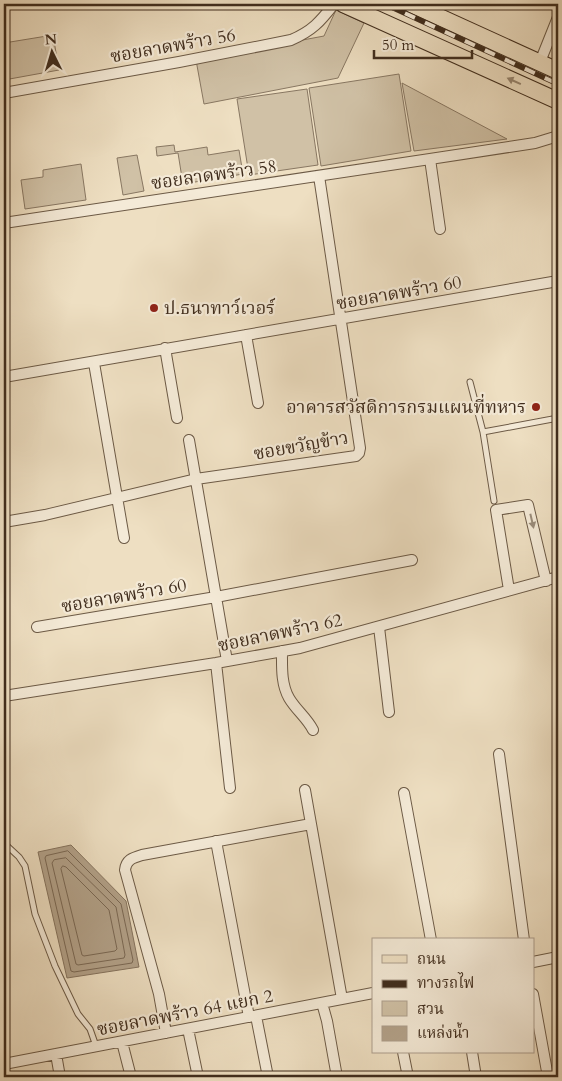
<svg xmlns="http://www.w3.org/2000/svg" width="562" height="1081" viewBox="0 0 562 1081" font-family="Cardo,'Noto Serif Thai',serif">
<rect width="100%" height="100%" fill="#eedfc2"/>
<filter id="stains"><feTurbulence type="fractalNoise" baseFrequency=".004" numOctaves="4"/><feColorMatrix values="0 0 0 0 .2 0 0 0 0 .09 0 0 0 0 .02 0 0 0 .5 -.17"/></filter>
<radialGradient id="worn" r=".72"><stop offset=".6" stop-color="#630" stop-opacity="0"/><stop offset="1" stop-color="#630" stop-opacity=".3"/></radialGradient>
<!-- green -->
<path fill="#d0c1a6" stroke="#887762" d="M336,10L364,23L338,78L204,104L196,60L324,36Z
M53,35L59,70L4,80V43Z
M399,74L411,151L321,166L309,88Z
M402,83L507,139L414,151Z
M307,89L318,165L249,175L237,99Z
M174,145L175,152L207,147L208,155L239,150L243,174L183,184L178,153L157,156L156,147Z
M137,155L144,191L123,195L117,158Z
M81,164L86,200L25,209L21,180L43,177V170Z"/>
<!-- water -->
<path fill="#b3a28a" stroke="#85735e" d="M71,845L126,901L139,967L67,978L38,852Z"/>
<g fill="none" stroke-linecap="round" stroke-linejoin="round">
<!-- shore -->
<path stroke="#7a6854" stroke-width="1" d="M68,851L121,904L133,960L132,963L74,972L71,971L45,858L46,856Z
M66,858L116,907L125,955L124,958L78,965L76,964L52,863L54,860Z
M63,866L66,867L109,910L117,949L115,951L84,956L82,955L61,869Z"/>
<defs>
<path id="service" d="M470,382L483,432L494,501
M483,432L558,418
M4,843L19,857L25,866L35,914L55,966L78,1014L90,1029L96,1046"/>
<path id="minor" d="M540,62L558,17
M4,93L179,62L291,40C312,31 320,22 334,4
M430,159L440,229
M4,223L430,159L535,143L558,136
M246,335L258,403
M165,348L177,418
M94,363L124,538
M4,377L558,281
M189,440L227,661
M4,522L45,515L196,479L356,456L359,453L360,448L319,176
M509,590L496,510L528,505L546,581
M37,627L216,597L412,560
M379,627L389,712
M282,651C282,667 281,684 289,698C296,710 307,718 313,730
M216,663L230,788
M4,696L216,663L300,648L558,577
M499,754L524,940
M305,790L342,999
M404,793L431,940
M4,812V816
M216,841L249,1017
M533,962L558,957
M533,994L548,1077
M322,1003L327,1021L337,1077
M256,1016L268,1077
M188,1029L198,1077
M166,1033L159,994L125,870C126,860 132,858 142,855L311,824
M122,1042L131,1077
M403,1052L408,1077
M472,1052L476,1077
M56,1054L60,1077
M4,1064L373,993"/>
<path id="primary" d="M343,4L558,101
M411,4L558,71"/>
</defs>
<!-- service casing -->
<use href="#service" stroke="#6c5a46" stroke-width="7"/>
<!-- minor casing -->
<use href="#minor" stroke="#6c5a46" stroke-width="12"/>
<!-- primary casing -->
<use href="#primary" stroke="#402d1d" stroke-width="18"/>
<!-- service -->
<use href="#service" stroke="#f4ead7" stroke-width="5"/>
<!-- minor -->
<use href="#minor" stroke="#f4ead7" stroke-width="10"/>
<!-- primary -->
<use href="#primary" stroke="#eedfc2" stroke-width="16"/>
<defs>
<path id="rail" d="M385,4L558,84"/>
</defs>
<!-- rail casing -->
<use href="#rail" stroke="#402d1d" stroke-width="5.5"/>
<!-- rail -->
<use href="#rail" stroke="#f4ead7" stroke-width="4" stroke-dasharray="11" stroke-linecap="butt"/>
</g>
<!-- one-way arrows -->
<defs><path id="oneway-solid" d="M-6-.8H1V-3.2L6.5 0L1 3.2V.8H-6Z" transform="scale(1.25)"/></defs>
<use fill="#978670" href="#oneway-solid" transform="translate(514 81) rotate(-156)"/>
<use fill="#9a8c7a" href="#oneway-solid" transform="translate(532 521) rotate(77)"/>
<!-- markers -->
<g fill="#8f2418" stroke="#f4ead7" stroke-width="2">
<circle cx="154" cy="308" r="5"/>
<circle cx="536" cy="407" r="5"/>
</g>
<g text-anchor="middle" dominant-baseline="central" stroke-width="4.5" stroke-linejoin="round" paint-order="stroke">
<!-- street labels -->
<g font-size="18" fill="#402d1d" stroke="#f4ead7">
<text transform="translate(173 46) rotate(-10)">ซอยลาดพร้าว 56</text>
<text transform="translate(214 175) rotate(-8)">ซอยลาดพร้าว 58</text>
<text transform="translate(399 293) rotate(-10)">ซอยลาดพร้าว 60</text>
<text transform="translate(301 446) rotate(-10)">ซอยขวัญข้าว</text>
<text transform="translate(124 596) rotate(-10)">ซอยลาดพร้าว 60</text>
<text transform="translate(280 633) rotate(-12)">ซอยลาดพร้าว 62</text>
<text transform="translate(185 1013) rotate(-11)">ซอยลาดพร้าว 64 แยก 2</text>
</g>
<!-- poi labels -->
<g font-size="18" fill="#402d1d" stroke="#f4ead7" text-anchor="start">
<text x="164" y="308">ป.ธนาทาว์เวอร์</text>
<text x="526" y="407" text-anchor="end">อาคารสวัสดิการกรมแผนที่ทหาร</text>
</g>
</g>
<!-- margin -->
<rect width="562" height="1081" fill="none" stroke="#eedfc2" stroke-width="20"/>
<rect x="5" y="5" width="552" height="1071" fill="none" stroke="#402d1d" stroke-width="2.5"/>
<rect x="10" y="10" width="542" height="1061" fill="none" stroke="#402d1d"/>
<!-- legend -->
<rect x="372" y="938" width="162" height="115" fill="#f4ead7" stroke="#ac9e8d"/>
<rect x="382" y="955" width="25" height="8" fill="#eedfc2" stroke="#ac9e8d"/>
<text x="417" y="964" font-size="15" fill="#402d1d">ถนน</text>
<rect x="382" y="980" width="25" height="8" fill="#402d1d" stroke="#ac9e8d"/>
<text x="417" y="988" font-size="15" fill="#402d1d">ทางรถไฟ</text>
<rect x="382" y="1001" width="25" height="15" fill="#d0c1a6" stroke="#ac9e8d"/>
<text x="417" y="1014" font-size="15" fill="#402d1d">สวน</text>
<rect x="382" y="1026" width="25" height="15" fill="#b3a28a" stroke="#ac9e8d"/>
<text x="417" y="1038" font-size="15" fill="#402d1d">แหล่งน้ำ</text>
<!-- north arrow -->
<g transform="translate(52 52) rotate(355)" stroke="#f4ead7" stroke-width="4" paint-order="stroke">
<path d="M0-4L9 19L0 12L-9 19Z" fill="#402d1d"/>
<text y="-8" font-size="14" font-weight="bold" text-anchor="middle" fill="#402d1d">N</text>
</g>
<!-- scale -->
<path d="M374 50v8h98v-8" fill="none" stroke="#402d1d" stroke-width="2.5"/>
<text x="382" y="50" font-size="15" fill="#402d1d" stroke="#f4ead7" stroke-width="4" paint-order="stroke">50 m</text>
<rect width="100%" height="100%" filter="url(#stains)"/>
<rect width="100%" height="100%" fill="url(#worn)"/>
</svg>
